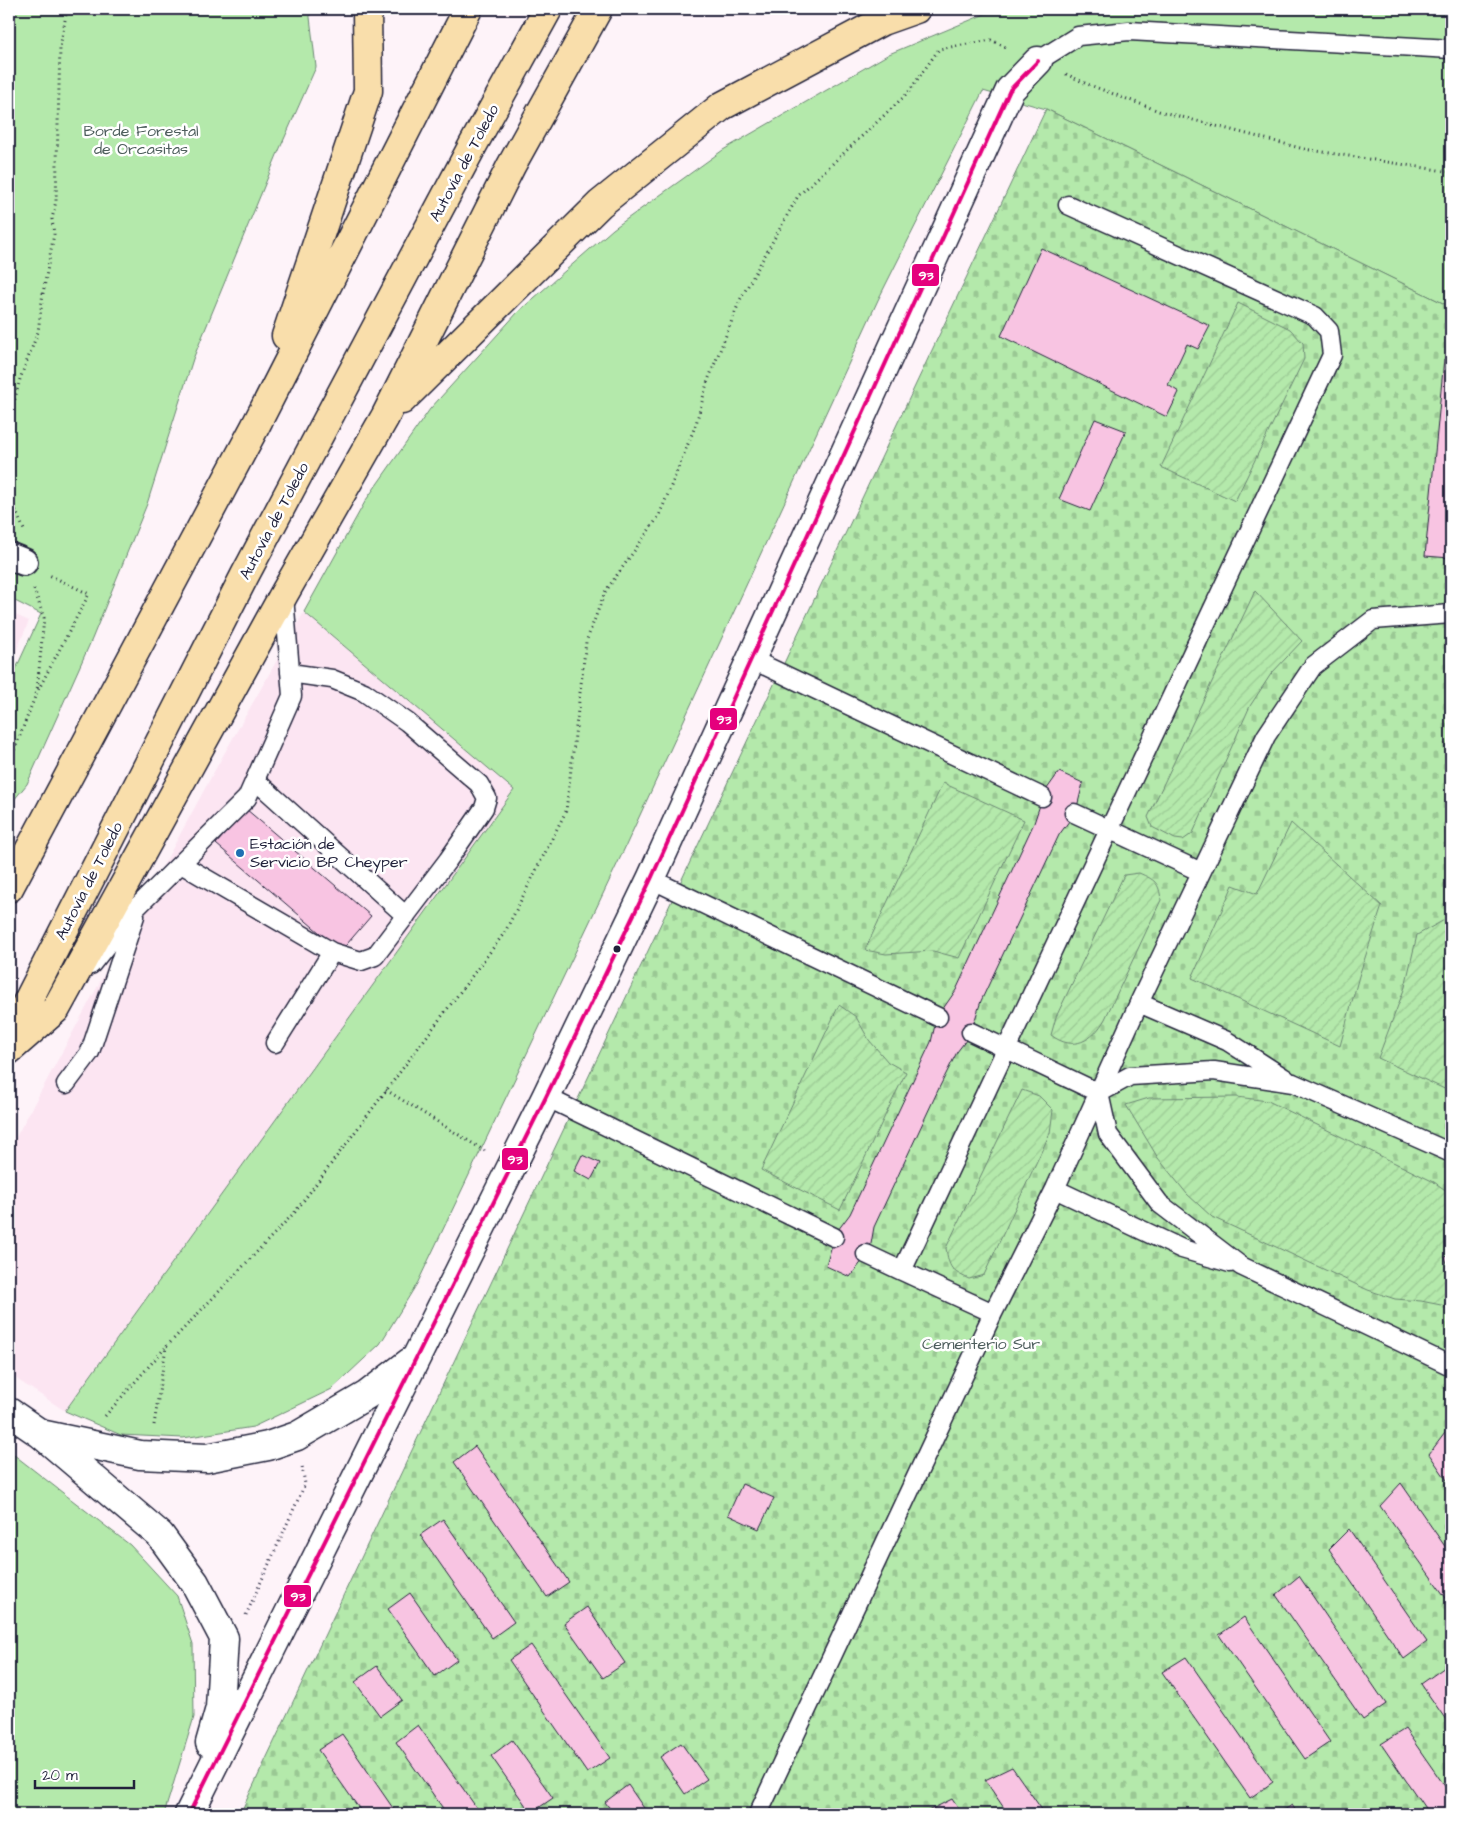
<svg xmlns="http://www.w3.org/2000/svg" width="1460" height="1823" viewBox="0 0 1460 1823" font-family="'Architects Daughter',sans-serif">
<defs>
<pattern id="cemetery-stones" width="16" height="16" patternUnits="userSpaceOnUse" patternTransform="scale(1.25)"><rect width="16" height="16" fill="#b4e9ab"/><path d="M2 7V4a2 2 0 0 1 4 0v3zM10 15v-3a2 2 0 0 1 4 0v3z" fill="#9ac894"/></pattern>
<pattern id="garden-furrows" width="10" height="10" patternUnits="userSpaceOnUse" patternTransform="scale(1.25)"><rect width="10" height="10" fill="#b4e9ab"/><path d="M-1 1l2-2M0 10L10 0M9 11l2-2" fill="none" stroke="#9ac894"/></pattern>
</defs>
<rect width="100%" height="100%" fill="#fef3f9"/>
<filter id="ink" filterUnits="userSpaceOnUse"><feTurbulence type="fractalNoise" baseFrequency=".02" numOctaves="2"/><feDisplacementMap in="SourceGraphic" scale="10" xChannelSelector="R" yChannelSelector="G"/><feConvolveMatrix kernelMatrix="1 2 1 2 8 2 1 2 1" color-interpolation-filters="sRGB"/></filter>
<g filter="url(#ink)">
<!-- built -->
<path fill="#fce5f2" d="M9,612L29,621L9,668Z
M304,612L514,790L65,1411L9,1374V1150L215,770Z"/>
<!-- green -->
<path fill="#b4e9ab" stroke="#6b8673" d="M9,9H309L316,67L277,155L193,359L147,504L92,639L27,784L9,806V684L41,614L9,598Z
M997,9H1451V307L1046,109L983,91L878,300L622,854L418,1282L380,1344L332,1389L253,1427L183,1438L121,1435L65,1411L514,790L304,612L366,500L430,409L518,312L613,229L723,150L889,54Z
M9,1451L130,1545L177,1596L193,1644L194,1717L164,1814H9Z"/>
<!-- cemetery -->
<path fill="url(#cemetery-stones)" stroke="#6b8673" d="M1046,109L1451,307V1814H240Z"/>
<!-- garden -->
<path fill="url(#garden-furrows)" stroke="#6b8673" d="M1238,303L1290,329L1303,343L1304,359L1235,501L1161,467Z
M1255,591L1302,641L1271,674L1250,706L1193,833L1183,840L1175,839L1152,827L1148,817Z
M943,783L1024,820L959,958L933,951L886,954L865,950Z
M1291,823L1382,906L1359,976L1340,1046L1192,978L1233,885L1257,894Z
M1139,873C1155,880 1159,882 1161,900L1105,1019C1093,1041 1073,1052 1051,1035L1056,1017L1124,875Z
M1451,913V1092L1378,1058L1405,987L1417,935L1448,918Z
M839,1005L856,1017L869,1040L888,1062L906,1072L840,1210L761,1170Z
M1022,1090L1039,1096L1053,1110L1050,1133L984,1275L969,1279C951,1271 949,1268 946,1248Z
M1237,1097L1268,1101L1434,1182L1451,1194V1255L1445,1257L1451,1275V1307L1421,1301L1395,1299L1368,1290L1212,1217L1187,1194L1158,1158L1126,1105L1149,1098Z"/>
<!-- building -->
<path fill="#f8c4e2" stroke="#22223b" d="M1041,248L1210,326L1198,349L1187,344L1168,385L1179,392L1167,417L1001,336Z
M1444,359H1451L1450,558L1425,556Z
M1095,419L1126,431L1090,511L1059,499Z
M1059,772L1083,783L1077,807L1072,817L1059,835L981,1001L970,1035L957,1052L940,1086L874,1227L871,1244L863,1260L850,1277L826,1266L835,1234L850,1214L931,1042L935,1025L940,1013L956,990L1034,823L1044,793Z
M246,809L371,916L341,951L216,844Z
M582,1155L600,1163L591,1180L574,1171Z
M1451,1255V1275L1445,1257Z
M1448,1429L1451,1434V1486L1429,1454Z
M475,1446L569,1582L547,1597L454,1462Z
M1401,1483L1451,1555V1605L1380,1506Z
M742,1484L774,1498L759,1529L728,1515Z
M443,1519L514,1622L492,1638L420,1535Z
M1349,1529L1427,1642L1404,1659L1329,1549Z
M1299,1576L1386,1704L1363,1720L1276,1595Z
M410,1593L457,1660L435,1676L388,1609Z
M587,1607L625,1663L603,1678L564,1623Z
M1244,1617L1330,1742L1305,1759L1219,1635Z
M531,1645L610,1758L587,1773L509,1660Z
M1186,1657L1273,1782L1250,1798L1162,1672Z
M377,1666L402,1700L380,1716L355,1682Z
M1445,1667L1451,1676V1727L1421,1684Z
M418,1725L481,1814H447L396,1742Z
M1405,1729L1451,1795V1814H1429L1381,1744Z
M342,1734L397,1814H363L318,1750Z
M512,1740L553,1798L531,1813L491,1756Z
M681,1743L707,1779L685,1794L660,1757Z
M1012,1767L1045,1814H1008L985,1780Z
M628,1785L648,1814H614L605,1802Z
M952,1799L962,1814H925L924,1813Z
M1292,1805L1298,1814H1278Z
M309,1807L314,1814H298Z"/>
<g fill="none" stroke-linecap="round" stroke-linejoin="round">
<defs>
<path id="service" d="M1038,61L1078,36L1129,31L1451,49
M751,659L1042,797
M255,780L406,916
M1074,813L1201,872
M181,864L332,952L361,961L375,956L448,860L484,808L487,798L479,784L407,722L364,692L332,679L290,673
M651,879L938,1017
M91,965L138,906L247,798L292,696L284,596
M1139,1003L1227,1041L1286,1079
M971,1032L1099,1093
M275,1043L332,952
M66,1084L90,1052L135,916
M1099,1093L1108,1134L1160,1204L1241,1266L1451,1366
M1099,1093L1130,1076L1214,1071L1293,1083L1451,1153
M546,1097L834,1237
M1055,1189L1182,1249L1230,1263
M866,1254L902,1271
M993,1313L902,1271L1332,355L1329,331L1315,316L1068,205
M758,1814L993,1313L1055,1189L1139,1003L1266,736L1313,666L1373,620L1451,614"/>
<path id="pedestrian" d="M9,556L24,562"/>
<path id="minor" d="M9,1412L41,1434L160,1535L195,1583L224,1638L220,1708L210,1743
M45,1435L140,1455L207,1458L268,1446L297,1436L367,1395L410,1362
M189,1814L546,1097L651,879L1010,90L1038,61"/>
<path id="motorway" d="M286,336L368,91L367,9
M402,400L600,204L722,106L882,21L916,9
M9,888L255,427L468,9
M9,1038L245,575L473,145L548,9
M9,1050L56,1009L284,594L385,417L511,166L598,9"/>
</defs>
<!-- service casing -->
<use href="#service" stroke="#22223b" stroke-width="21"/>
<!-- pedestrian casing -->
<use href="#pedestrian" stroke="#22223b" stroke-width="30"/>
<!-- minor casing -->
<use href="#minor" stroke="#22223b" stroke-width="31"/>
<!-- motorway casing -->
<use href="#motorway" stroke="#22223b" stroke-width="31"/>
<!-- path -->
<path stroke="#22223b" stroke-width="3" stroke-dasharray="1 4" stroke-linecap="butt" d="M1066,74L1087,84L1159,111L1304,149L1451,172
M9,449L11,414L20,379L38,332L43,293L54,234L52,219L56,201L60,48L67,9
M9,481L12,502L24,530
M34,589L44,618L37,691
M9,764L36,694L89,594L49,575
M386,1090L485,1151
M105,1416L165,1348
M154,1425L166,1347L295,1212L505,932L566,811L586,642L605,592L659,516L696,424L707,383L740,300L798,196L908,93L939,49L991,40L1008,48
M246,1615L305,1484L302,1466"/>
<!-- service -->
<use href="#service" stroke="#fff" stroke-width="18"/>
<!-- pedestrian -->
<use href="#pedestrian" stroke="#fff" stroke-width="26"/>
<!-- minor -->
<use href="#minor" stroke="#fff" stroke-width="28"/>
<!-- motorway -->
<use href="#motorway" stroke="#f9deab" stroke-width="28"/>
<defs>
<path id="bus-1" d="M189,1814L546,1097L651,879L1010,90L1038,61"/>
</defs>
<!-- bus-1 casing -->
<use href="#bus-1" stroke="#fff" stroke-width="8"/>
<!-- bus-1 -->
<use href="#bus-1" stroke="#e5007d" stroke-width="4"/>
</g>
</g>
<!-- markers -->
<circle fill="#1f6fb2" stroke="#fff" stroke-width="2" cx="240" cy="853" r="5"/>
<circle fill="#22223b" stroke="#fff" stroke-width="2" cx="617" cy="949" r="4.5"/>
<g text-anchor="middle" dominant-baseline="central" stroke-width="5" stroke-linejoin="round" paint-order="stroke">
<!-- park labels -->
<g font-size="16" fill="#4e5e5d" stroke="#fff">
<text x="141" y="131">Borde Forestal<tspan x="141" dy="18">de Orcasitas</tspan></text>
<text x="981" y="1344">Cementerio Sur</text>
</g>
<!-- street labels -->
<g font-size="16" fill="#22223b" stroke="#fff">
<text transform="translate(464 163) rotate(-62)">Autovía de Toledo</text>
<text transform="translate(274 521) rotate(-62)">Autovía de Toledo</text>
<text transform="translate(89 881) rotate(-63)">Autovía de Toledo</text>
</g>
<!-- poi labels -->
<g font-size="16" fill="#22223b" stroke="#fff" text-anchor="start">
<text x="250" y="844">Estación de<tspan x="250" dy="18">Servicio BP Cheyper</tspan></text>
</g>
</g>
<g stroke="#fff" stroke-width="2">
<rect x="911" y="263" width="29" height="24" rx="5" fill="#e5007d"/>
<rect x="709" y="707" width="29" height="24" rx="5" fill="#e5007d"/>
<rect x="501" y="1147" width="28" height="24" rx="5" fill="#e5007d"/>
<rect x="283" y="1584" width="29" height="24" rx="5" fill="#e5007d"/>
</g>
<g font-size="14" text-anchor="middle" font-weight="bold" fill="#fff">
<text x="926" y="280">93</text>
<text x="724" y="724">93</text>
<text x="515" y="1164">93</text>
<text x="298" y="1601">93</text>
</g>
<!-- margin -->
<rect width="1460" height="1823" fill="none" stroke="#fff" stroke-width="30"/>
<rect x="15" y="15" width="1430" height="1793" fill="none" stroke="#22223b" stroke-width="2" filter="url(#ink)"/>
<!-- scale -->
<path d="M35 1780v8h99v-8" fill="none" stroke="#22223b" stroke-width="2.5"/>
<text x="42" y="1780" font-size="15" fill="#22223b" stroke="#ffffff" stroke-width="4" paint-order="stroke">20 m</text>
</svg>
